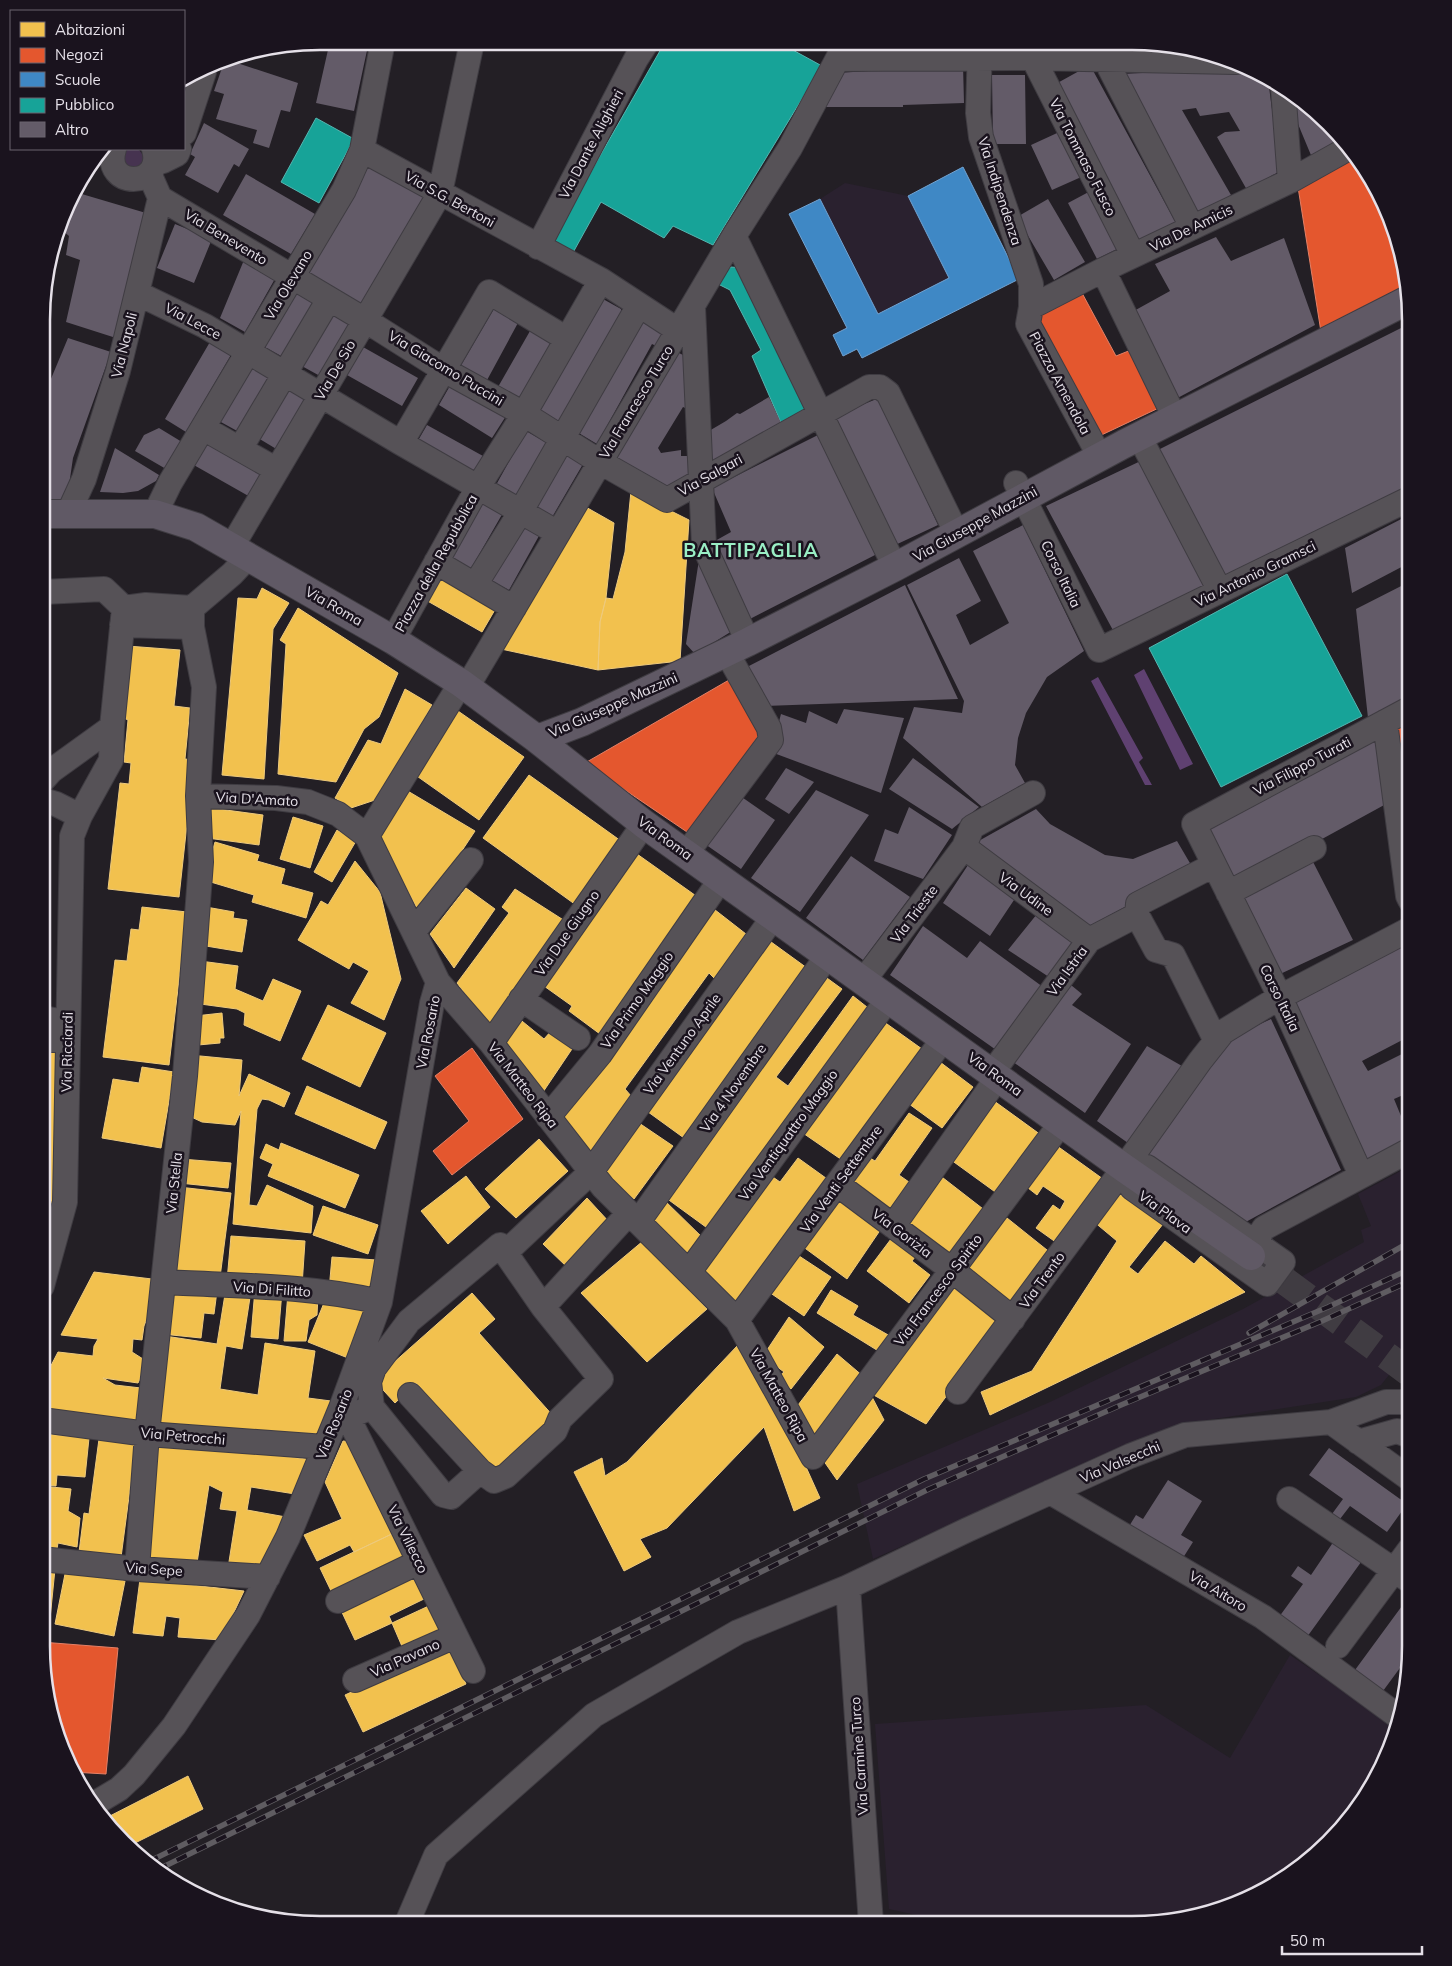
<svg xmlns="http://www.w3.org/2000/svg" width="1452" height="1966" viewBox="0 0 1452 1966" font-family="Mulish,sans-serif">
<rect width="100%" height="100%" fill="#231f25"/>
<!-- built -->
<path fill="#2a212f" d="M963,167L1019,279L862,358L857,349L843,356L833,335L846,327L789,214L820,199L845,183L908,196Z
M1410,1166V1350H1404V1356L1381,1385L1356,1397L1182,1424L1138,1441L873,1559L857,1484L1050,1402L1243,1309L1364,1242L1361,1230L1371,1226L1358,1194Z
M1290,1655L1397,1728L1396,1736L1364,1801L1316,1855L1255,1896L1204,1915L1132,1925L957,1924L889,1909L875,1724L1146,1705L1230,1758Z"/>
<!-- green -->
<path fill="#463350" d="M123 158a10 10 0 1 1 20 0a10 10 0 1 1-20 0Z"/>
<!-- water -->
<path fill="#5f4171" d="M1144,669L1193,764L1180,770L1134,675Z
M1098,677L1143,758L1139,762L1152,785H1145L1091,681Z"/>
<!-- homes -->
<path fill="#f2c14e" stroke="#eeca7c" d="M631,491L689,520L680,661L598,670L600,622L606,598L613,599L625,552Z
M584,506L614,523L606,598L600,622L598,670L501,649Z
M438,575L496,608L482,632L424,599Z
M262,588L289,603L273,629L264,779L222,775L238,598L257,599Z
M298,608L398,673L379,717L364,729L336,782L278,774L286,644L280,640Z
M127,646L180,650L174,706L190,708L185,759L194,760L179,897L108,889L120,783L129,784L131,763L124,762L128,720L120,716Z
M405,689L432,705L378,799L351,808L335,798L368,740L381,744Z
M458,711L524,757L479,820L414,774Z
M529,775L621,841L576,905L483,838Z
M406,790L475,831L420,914L376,832Z
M211,808L263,815L259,845L207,838Z
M293,817L323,826L310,868L280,859Z
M43,822L50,823L43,855Z
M337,830L356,841L332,882L314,872Z
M215,842L259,855L257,861L285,869L281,884L313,893L306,918L252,902L254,895L204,880Z
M637,854L699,898L600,1034L569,1011L572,1006L544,986Z
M355,861L380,892L401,979L384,1020L351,1003L369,971L353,962L349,969L298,940L321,901L328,905Z
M466,888L495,909L454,968L430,934Z
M515,889L565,921L492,1031L457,983L509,913L502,907Z
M43,891H47L43,919Z
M710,906L746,934L715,979L709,973L625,1089L632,1097L587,1158L552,1117Z
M142,907L187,912L169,1065L103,1057L115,960L127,961L131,929L139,930Z
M206,907L234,912L233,918L247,920L242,952L200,945Z
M767,939L807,968L684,1138L644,1109Z
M42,959L50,961L45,993H42Z
M200,961L238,966L235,989L263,1001L273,979L301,991L280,1041L244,1025L245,1013L237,1009L193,1003Z
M820,973L842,989L776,1077L788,1086L853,996L872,1011L710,1230L662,1195Z
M328,1005L386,1033L360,1087L302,1059Z
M222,1013L224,1038H220V1043L198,1045L195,1016Z
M517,1017L544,1039L552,1030L574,1046L539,1098L500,1044Z
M880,1019L922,1049L842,1160L800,1131Z
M42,1051H57L52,1223L50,1234H42Z
M190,1055L242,1060L239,1096L249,1074L290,1093L284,1107L269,1100L262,1099L257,1109L249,1205L257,1206L267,1185L313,1206L311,1233L233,1224L241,1111L235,1125L202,1122L185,1114Z
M936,1059L973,1087L942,1128L905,1101Z
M142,1067L174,1072L161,1148L102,1138L113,1079L139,1083Z
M307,1086L387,1122L375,1149L295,1114Z
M990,1098L1041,1135L998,1194L947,1157Z
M909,1113L932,1128L899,1175L916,1187L894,1218L847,1185L867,1156L875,1161Z
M639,1123L673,1146L634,1199L602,1177Z
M539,1139L568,1171L516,1218L485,1189Z
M281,1143L359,1175L345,1208L268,1176L273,1164L260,1158L266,1144L279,1150Z
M1053,1143L1103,1179L1057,1243L1036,1228L1053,1205L1060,1210L1065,1201L1043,1186L1037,1195L1023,1184Z
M798,1158L830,1181L736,1310L695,1270L767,1173L780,1182Z
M181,1159L231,1163L228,1188L179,1183Z
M938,1174L987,1212L950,1260L901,1222Z
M466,1176L490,1207L448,1244L421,1211Z
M179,1187L231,1193L219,1285L167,1278Z
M1115,1191L1163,1224L1129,1267L1138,1274L1165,1241L1194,1264L1201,1256L1245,1292L990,1415L981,1392L1032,1371L1117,1241L1093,1221Z
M839,1194L883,1226L847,1279L802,1246Z
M660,1196L705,1240L687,1260L645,1221Z
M587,1198L610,1223L567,1267L543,1244Z
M323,1206L378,1225L368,1254L313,1235Z
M1002,1214L1052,1254L1010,1308L960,1270Z
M894,1235L918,1253L912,1261L930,1275L909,1303L867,1271Z
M231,1236L305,1241L302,1286L227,1281Z
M643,1241L707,1309L647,1362L581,1293Z
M793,1252L831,1277L804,1316L766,1290Z
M332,1257L377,1260L374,1293L329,1290Z
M94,1272L152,1279L147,1319L144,1326L142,1340L133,1339L132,1352L143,1359L141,1377L138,1383L103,1378L115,1385L141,1388L136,1427L42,1416V1383L58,1352L93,1356L94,1346L98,1339L61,1335Z
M954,1277L1004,1317L926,1424L870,1393Z
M168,1285L217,1291L214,1314L204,1313L201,1338L162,1334Z
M226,1288L251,1291L242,1349L226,1346L220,1389L258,1395L265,1343L315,1351L308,1398L331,1401L322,1444L153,1430L165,1336L217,1344Z
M255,1289L282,1291L278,1339L251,1337Z
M831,1290L858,1306L853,1315L890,1336L880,1352L817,1313Z
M288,1293L318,1296L317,1315L309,1320L306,1341H284Z
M472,1293L495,1319L479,1333L555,1418L495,1471L416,1383L395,1403L374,1380Z
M326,1298L370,1305L348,1358L308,1342Z
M789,1317L824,1347L791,1389L777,1378L784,1372L763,1356Z
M738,1345L788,1427L820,1498L794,1511L764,1427L667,1528L640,1539L651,1557L624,1571L574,1472L602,1458L605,1476L627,1462Z
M837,1354L864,1377L814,1442L795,1409Z
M871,1395L884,1420L837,1480L821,1457Z
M46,1434L89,1438L85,1477L57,1475L56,1486L42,1485Z
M99,1439L136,1444L120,1565L78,1560L84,1513L89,1514Z
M156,1439L306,1459L312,1462L295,1494L251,1487L247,1510L286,1517L257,1573L228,1568L237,1511L220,1509L223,1492L209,1485L197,1563L140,1559Z
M343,1441L353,1442L396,1532L354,1552L350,1545L317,1561L304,1535L342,1519L325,1482Z
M42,1486L71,1489L68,1511L80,1518L77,1547L58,1543L57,1549L41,1545Z
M396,1532L409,1560L333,1595L320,1568Z
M41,1568L55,1569L49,1629L41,1628Z
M66,1569L125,1581L114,1636L55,1624Z
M414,1571L426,1598L389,1616L392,1623L355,1640L339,1606Z
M140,1579L244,1591L221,1640L178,1637L180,1618L166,1616L163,1636L133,1633Z
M433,1604L447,1631L404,1651L392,1623Z
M449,1647L466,1684L363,1732L345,1695Z
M188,1776L203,1809L129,1846L111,1830L104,1819Z"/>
<!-- shops -->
<path fill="#e4572e" stroke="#e48066" d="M1355,156L1382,197L1401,248L1406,285L1321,332L1298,187Z
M1082,293L1116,356L1131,350L1163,406L1095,438L1032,319Z
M729,680L761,732L690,834L585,763Z
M1411,718V813L1396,726Z
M472,1048L523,1119L452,1175L433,1151L469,1121L435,1076Z
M41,1642L118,1648L106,1774L72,1772L70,1769L51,1718Z"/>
<!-- schools -->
<path fill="#3f88c5" stroke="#71a2d0" d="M963,167L1019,279L862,358L857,349L843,356L833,335L847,328L789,214L820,199L878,314L949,278L908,196Z"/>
<!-- public -->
<path fill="#17a398" stroke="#55b5b0" d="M665,42L780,43L822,66L713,245L673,226L664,238L601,202L570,258L548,247Z
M316,118L354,139L319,203L281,182Z
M731,267L743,268L811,409L782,425L752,356L761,350L730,290L718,284L725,272Z
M1287,574L1362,716L1221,787L1149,648Z"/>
<!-- building -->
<path fill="#635b68" d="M330,41H369L354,111L316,103Z
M858,43H913V49L858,46Z
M225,59L298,83L290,112L281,110L269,148L253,143L257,130L216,119L224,94L214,91Z
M963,65L964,103L903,105V107H824L837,73Z
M1090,65L1177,225L1139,246L1052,86Z
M1247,68L1268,79L1280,171L1247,190L1217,137L1225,132L1240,131L1229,112L1200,116L1196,108L1182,110L1231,195L1197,215L1121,74Z
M992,75H1025L1026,144H993Z
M1296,96L1333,128L1343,143L1313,160L1288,100Z
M204,123L249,149L239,167L234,164L218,193L185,175L195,157L190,154Z
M1068,128L1088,174L1052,190L1031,145Z
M368,163L426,195L362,313L301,278Z
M246,174L315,214L291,254L223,215Z
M1098,187L1127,244L1097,259L1068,203Z
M75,192L146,213L116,338L66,322L80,260L66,255L69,236L62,230Z
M1048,199L1085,262L1054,280L1017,217Z
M175,224L212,239L194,283L157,268Z
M1216,237L1231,261L1284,238L1315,325L1170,402L1132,312L1170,291L1155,264Z
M244,260L276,277L245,332L220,318Z
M295,288L316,301L283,357L261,345Z
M603,299L621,309L623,315L558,426L536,414Z
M495,307L519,321L486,382L460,367Z
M332,310L352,321L320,376L300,365Z
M640,321L663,334L656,346L652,344L597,444L577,432Z
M1411,323V491L1220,584L1150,454Z
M530,331L553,345L521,400L498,387Z
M214,335L235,348L186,432L165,419Z
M68,338L111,352L73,458L67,499L43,500V398Z
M363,347L418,378L402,406L347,375Z
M677,352L691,359L694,412L683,407L658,448L661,453L681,450V456H689V481L666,492L612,465Z
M253,364L272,375L239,432L219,421Z
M451,384L506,416L492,438L439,405Z
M289,387L308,398L278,450L258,438Z
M769,397L782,425L705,466L703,450L712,444L707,435L709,431L726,421L737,413L740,414Z
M879,398L938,525L891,547L827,419Z
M427,425L483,456L472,475L416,444Z
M159,428L182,442L166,469L135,451L144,435Z
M526,431L547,443L517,497L496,485Z
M824,432L877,554L744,622L706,546L731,532L712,488Z
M207,439L267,473L252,498L192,464Z
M115,448L159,475L156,481L138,491L123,493L100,492Z
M562,452L583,464L551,519L530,507Z
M1149,457L1213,585L1115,634L1046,506Z
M484,499L504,511L469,572L449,561Z
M1411,514V562L1352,593L1345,548Z
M519,522L540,534L509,590L488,579Z
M1023,525L1084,651L1047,677L1026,713L1018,738L1015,765L1025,783L982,807L903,738L914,707L962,713L964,701L907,585L959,558L981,601L956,615L970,645L1009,623L973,551Z
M700,553L737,628L695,654L686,644Z
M1411,581V696L1368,718L1356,609Z
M905,585L958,699L765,706L745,668Z
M844,709L904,718L881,793L771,752L781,714L806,723L809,711L837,724Z
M1375,738L1386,804L1236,886L1203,826Z
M913,758L979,807L952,829L889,789Z
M786,768L814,782L789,814L765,799Z
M816,790L869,815L800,912L751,878Z
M736,793L775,820L741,869L702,842Z
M909,807L952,835L923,879L874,861L885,829L898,834Z
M1036,809L1050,824L1105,855L1133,859L1177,841L1194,870L1082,930L975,843Z
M851,856L910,897L863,960L806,918Z
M1310,856L1353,940L1278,975L1239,891Z
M970,862L1018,894L990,936L943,903Z
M1037,914L1078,942L1052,979L1008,950Z
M923,926L967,958L980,941L1043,987L999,1052L890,975Z
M1410,941V1036L1362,1061L1368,1071L1410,1050V1092L1394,1099L1410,1138L1367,1161L1292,999Z
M1066,981L1082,994L1072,1005L1131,1044L1085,1113L1009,1059Z
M1271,1019L1341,1170L1242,1224L1147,1157L1226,1040Z
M1147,1046L1182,1066L1128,1143L1097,1121Z
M1329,1448L1407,1504L1387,1532L1350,1506L1340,1519L1332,1514L1343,1499L1309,1475Z
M1168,1480L1202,1501L1181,1535L1193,1542L1181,1561L1128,1528L1136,1515L1143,1519Z
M1336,1538L1364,1558L1307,1637L1279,1617L1303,1584L1291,1576L1298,1566L1311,1575Z
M1410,1595V1659L1408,1657L1383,1691L1355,1670Z"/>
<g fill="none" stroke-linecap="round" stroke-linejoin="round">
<!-- major-tunnel -->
<path stroke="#403c42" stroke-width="28" stroke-dasharray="28 14" stroke-linecap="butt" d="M1251,1256L1410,1373"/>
<defs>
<path id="minor" d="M980,43L978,113L981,137L1031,284V307L1028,324L1100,457
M1033,58L1133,255
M838,59L1033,58L1236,62
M1105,59L1192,227
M1283,88L1290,181
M184,133L204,72
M114,149C102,189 165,189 154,149
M362,150L601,280L679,331
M155,162L163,161L177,154L179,149
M160,198L365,320L444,370L524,414L600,462L667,500L869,387H880L888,393L957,534
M734,236L895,567
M538,247L636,59L647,42
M1103,270L1175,418
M137,293L205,326L401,443L558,533
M693,307L704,546L748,642
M1031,307L1103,270L1290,181L1349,148
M203,428L277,470
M1139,436L1220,591
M401,443L489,292L567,339
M240,449L329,299
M1016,483L1099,650L1411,498
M68,514L84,479L118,371L160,198L149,173
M155,514L170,483L344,190L362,150L383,41
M231,548L440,193L472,42
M436,562L514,608
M475,585L521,511L639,305
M43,592L104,589L124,608
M124,608L146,605L192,608L232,574L248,557
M122,625L192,627
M393,640L478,487L524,414L601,280
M467,687L734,236L790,148L846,43
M1385,722L1408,896L1410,900
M43,780L51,771L112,727
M198,796L276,798L308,802L338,814L367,836L438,982L491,1043L603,1187L737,1320L813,1457L1062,1122
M43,800L56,804L80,816
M367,836L461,683
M964,847L1089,940
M686,854L771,740L769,728L727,653
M1228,893L1314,848
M1137,915L1138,904L1214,865
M414,931L471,860
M864,980L964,847L972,827L1033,793
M521,999L578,1038
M42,1018L67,1022
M42,1040H67
M491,1043L644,824
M992,1073L1089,940L1137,915L1156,950L1173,955L1216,1041
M548,1117L600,1054L721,879
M1147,1167L1283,1262L1267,1284L1132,1188L1124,1168Z
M1361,1175L1280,997L1194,824L1411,708
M837,1184L952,1270L1013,1319
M638,1222L828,955
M893,1226L998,1077
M1255,1242L1264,1228L1410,1150
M506,1252L591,1172L774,916
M689,1272L889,998
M164,1282C235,1286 310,1285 380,1302
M42,1286L65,1202L72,836L80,816L111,760L112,727L124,608
M737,1320L944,1038
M958,1392L1124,1168L1200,1061L1223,1032L1280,997L1410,929
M410,1395L480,1471
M372,1407L369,1382L374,1368L409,1321L500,1245L543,1307
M341,1408L348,1417L473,1671
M348,1417L372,1407L443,1495L451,1497L480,1471L494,1481L506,1476L555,1431L560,1419L601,1379L543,1307L629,1213
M42,1420L147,1434L325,1447
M1331,1422L1410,1479
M1358,1442L1397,1431L1410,1436
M1050,1492L1263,1617L1399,1717
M1289,1499L1410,1581
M41,1559L137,1569L268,1577
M137,1569L147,1434L185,1076L201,862L198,796L204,687L192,627V608
M848,1587L871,1924
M338,1601L419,1562
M1338,1646L1410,1549
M355,1680L455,1636
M94,1804L119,1789L134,1775L174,1726L248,1615L288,1537L341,1408L380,1302L432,1003L438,982
M407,1923L436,1855L594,1715L738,1632L848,1587L967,1530L1130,1456L1185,1435L1331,1422L1386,1402H1406L1410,1405"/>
<path id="major" d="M43,514H155L196,527L393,640L461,683L537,739L644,824L1124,1168L1251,1256
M537,739L582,722L748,642L895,567L1124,444L1408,300"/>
</defs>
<!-- minor casing -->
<use href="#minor" stroke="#3f3c42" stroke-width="26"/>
<!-- major casing -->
<use href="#major" stroke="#3f3c42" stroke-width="30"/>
<!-- minor -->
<use href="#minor" stroke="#565257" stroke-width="24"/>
<!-- major -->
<use href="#major" stroke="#605965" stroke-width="28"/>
<defs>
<path id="rail" d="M1249,1333L1410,1242
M148,1862L924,1479L1328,1307L1410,1269
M157,1870L929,1489L1121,1405L1322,1321L1410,1281"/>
</defs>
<!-- rail casing -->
<use href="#rail" stroke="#5f5c61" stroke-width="5.5"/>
<!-- rail -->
<use href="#rail" stroke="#1a131e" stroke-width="4" stroke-dasharray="11" stroke-linecap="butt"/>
</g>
<g text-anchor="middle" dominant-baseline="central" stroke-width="5" stroke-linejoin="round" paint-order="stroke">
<!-- street labels -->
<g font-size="14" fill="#e5e0e8" stroke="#1a131e">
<text transform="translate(591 144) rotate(-62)">Via Dante Alighieri</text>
<text transform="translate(1083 157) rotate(63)">Via Tommaso Fusco</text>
<text transform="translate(1000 191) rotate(72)">Via Indipendenza</text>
<text transform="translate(450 199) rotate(29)">Via S.G. Bertoni</text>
<text transform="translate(1191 228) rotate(-26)">Via De Amicis</text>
<text transform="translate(226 237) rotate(31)">Via Benevento</text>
<text transform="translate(288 285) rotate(-59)">Via Olevano</text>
<text transform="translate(193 321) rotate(28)">Via Lecce</text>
<text transform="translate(124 345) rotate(-76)">Via Napoli</text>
<text transform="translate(446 368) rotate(31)">Via Giacomo Puccini</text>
<text transform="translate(335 370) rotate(-60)">Via De Sio</text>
<text transform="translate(1060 383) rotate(62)">Piazza Amendola</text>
<text transform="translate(636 402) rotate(-59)">Via Francesco Turco</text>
<text transform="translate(710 475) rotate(-29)">Via Salgari</text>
<text transform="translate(975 524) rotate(-29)">Via Giuseppe Mazzini</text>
<text transform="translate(436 563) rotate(-61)">Piazza della Repubblica</text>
<text transform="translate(1061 574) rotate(64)">Corso Italia</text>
<text transform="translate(1255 574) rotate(-26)">Via Antonio Gramsci</text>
<text transform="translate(334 606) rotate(30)">Via Roma</text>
<text transform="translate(613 705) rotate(-24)">Via Giuseppe Mazzini</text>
<text transform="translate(1302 766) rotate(-28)">Via Filippo Turati</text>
<text transform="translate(257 799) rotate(3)">Via D'Amato</text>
<text transform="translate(665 838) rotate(36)">Via Roma</text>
<text transform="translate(1026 894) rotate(36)">Via Udine</text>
<text transform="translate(914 914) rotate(-53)">Via Trieste</text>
<text transform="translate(567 933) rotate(-55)">Via Due Giugno</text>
<text transform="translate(1067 971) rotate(-54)">Via Istria</text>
<text transform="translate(1280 998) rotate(64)">Corso Italia</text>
<text transform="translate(637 1000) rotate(-55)">Via Primo Maggio</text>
<text transform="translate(428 1032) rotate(-79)">Via Rosario</text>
<text transform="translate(682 1044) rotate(-54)">Via Ventuno Aprile</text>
<text transform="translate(67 1052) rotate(-89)">Via Ricciardi</text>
<text transform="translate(995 1074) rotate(36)">Via Roma</text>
<text transform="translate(523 1085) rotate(52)">Via Matteo Ripa</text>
<text transform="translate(733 1088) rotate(-55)">Via 4 Novembre</text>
<text transform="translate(788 1135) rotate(-54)">Via Ventiquattro Maggio</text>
<text transform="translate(841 1179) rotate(-54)">Via Venti Settembre</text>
<text transform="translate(174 1183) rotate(-84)">Via Stella</text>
<text transform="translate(1165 1212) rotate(36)">Via Plava</text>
<text transform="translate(902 1233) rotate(37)">Via Gorizia</text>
<text transform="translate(1042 1280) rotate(-54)">Via Trento</text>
<text transform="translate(272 1289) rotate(4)">Via Di Filitto</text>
<text transform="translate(938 1290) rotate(-53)">Via Francesco Spirito</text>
<text transform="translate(779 1395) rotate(61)">Via Matteo Ripa</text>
<text transform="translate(334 1424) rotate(-68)">Via Rosario</text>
<text transform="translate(183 1436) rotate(5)">Via Petrocchi</text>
<text transform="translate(1120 1462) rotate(-23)">Via Valsecchi</text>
<text transform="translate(408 1539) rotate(64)">Via Villecco</text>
<text transform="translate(154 1569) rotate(4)">Via Sepe</text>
<text transform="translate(1218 1591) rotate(31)">Via Aitoro</text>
<text transform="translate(405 1658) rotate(-24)">Via Pavano</text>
<text transform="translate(859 1756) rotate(-94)">Via Carmine Turco</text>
</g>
<!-- district labels -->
<g font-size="19" font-weight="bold" letter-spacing="1" fill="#9aeec5" stroke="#1a131e">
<text x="751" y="550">BATTIPAGLIA</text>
</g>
</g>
<!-- crop -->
<path d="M0 0H1452V1966H0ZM320 50H1132A270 270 0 0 1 1402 320V1646A270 270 0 0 1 1132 1916H320A270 270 0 0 1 50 1646V320A270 270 0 0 1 320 50Z" fill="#1a131e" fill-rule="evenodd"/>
<path fill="none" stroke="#e5e0e8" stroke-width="2.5" d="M320 50H1132A270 270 0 0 1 1402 320V1646A270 270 0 0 1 1132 1916H320A270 270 0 0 1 50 1646V320A270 270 0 0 1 320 50Z"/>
<!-- legend -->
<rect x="10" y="10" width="175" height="140" fill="#1a131e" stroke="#6b656f"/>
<rect x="20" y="22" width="25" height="15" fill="#f2c14e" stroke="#6b656f"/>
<text x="55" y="35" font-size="15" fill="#e5e0e8">Abitazioni</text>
<rect x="20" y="48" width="25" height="15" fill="#e4572e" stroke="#6b656f"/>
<text x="55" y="60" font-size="15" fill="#e5e0e8">Negozi</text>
<rect x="20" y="72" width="25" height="15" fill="#3f88c5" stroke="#6b656f"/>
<text x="55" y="85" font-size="15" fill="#e5e0e8">Scuole</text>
<rect x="20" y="98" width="25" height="15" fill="#17a398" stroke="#6b656f"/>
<text x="55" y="110" font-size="15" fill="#e5e0e8">Pubblico</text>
<rect x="20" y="122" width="25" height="15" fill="#635b68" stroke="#6b656f"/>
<text x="55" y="135" font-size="15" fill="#e5e0e8">Altro</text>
<!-- scale -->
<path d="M1282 1946v8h140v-8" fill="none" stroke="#e5e0e8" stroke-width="2.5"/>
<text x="1290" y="1946" font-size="15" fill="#e5e0e8" stroke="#1a131e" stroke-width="4" paint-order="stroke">50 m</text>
</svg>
